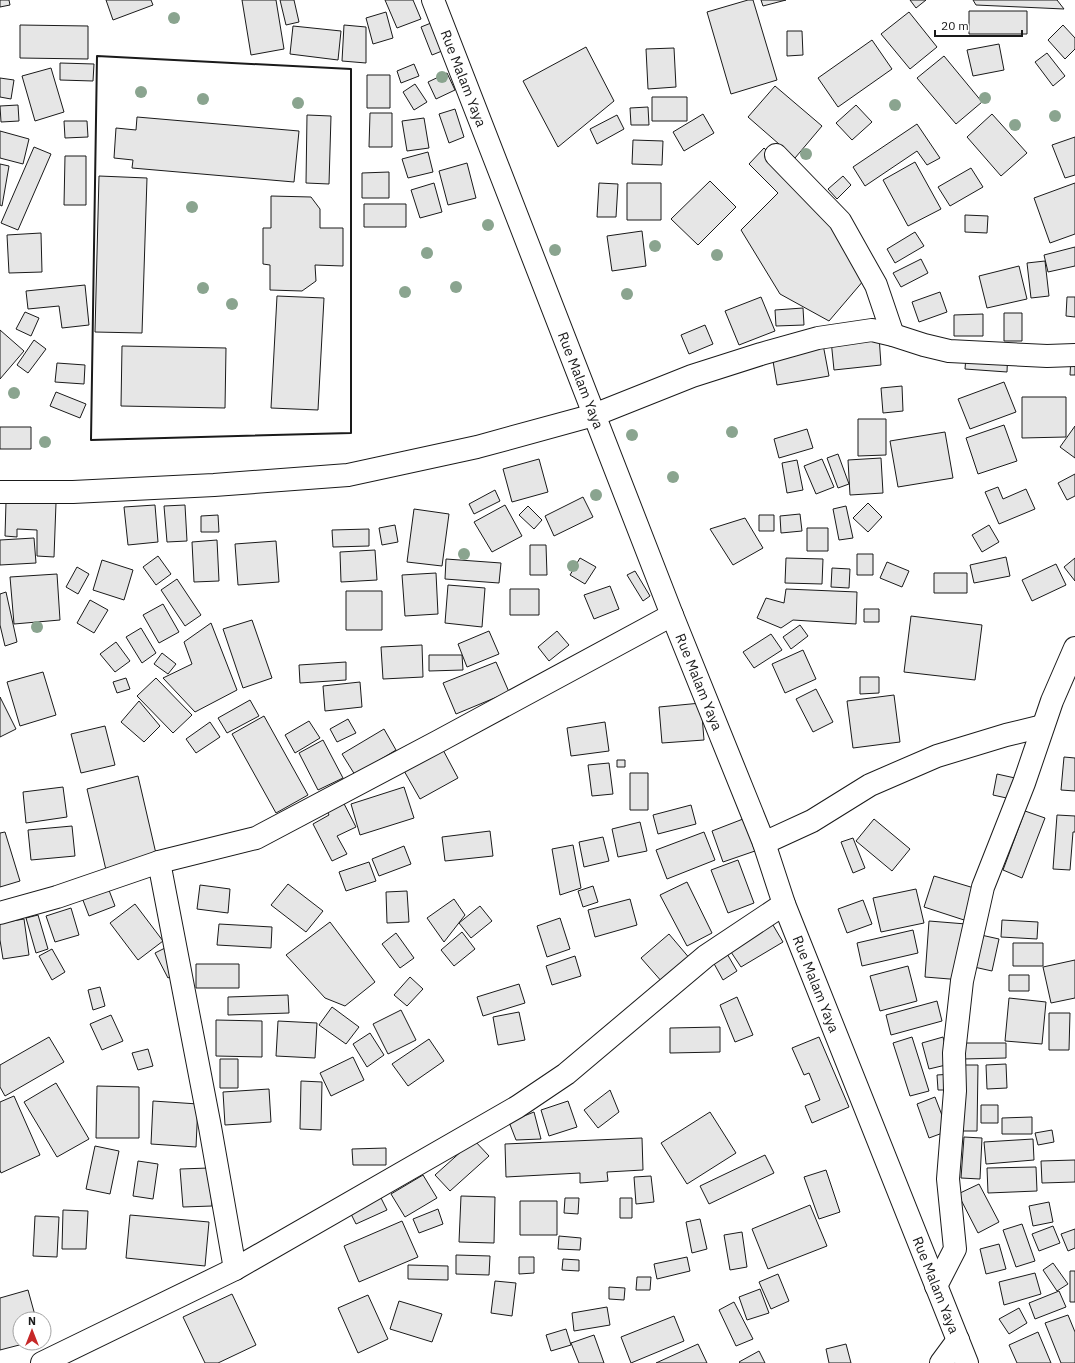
<svg xmlns="http://www.w3.org/2000/svg" width="1075" height="1363" viewBox="0 0 1075 1363" font-family="'IBM Plex Sans',sans-serif">
<rect width="100%" height="100%" fill="#fff"/>
<!-- building -->
<path fill="#e6e6e6" stroke="#1a1a1a" d="M0,0H9L10,5L0,7Z
M106,0H151L153,5L113,20Z
M242,0H276L284,49L251,55Z
M280,0H294L299,22L286,25Z
M385,0H413L421,19L397,28Z
M748,0H753L777,80L731,94L707,12Z
M761,0H786L763,6Z
M910,0H926L916,8Z
M973,0H1057L1064,9L976,5Z
M969,11H1027V34H969Z
M386,12L393,38L373,44L366,18Z
M909,12L937,47L910,69L881,34Z
M431,23L442,51L432,55L421,27Z
M20,25L88,26V59L20,58Z
M344,25L366,27V63L342,61Z
M1063,25L1075,38V49L1065,59L1048,40Z
M293,26L341,31L338,60L290,54Z
M787,31H802L803,55L787,56Z
M872,40L892,69L838,107L818,78Z
M999,44L1004,70L973,76L967,50Z
M586,47L614,101L558,147L523,81Z
M674,48L676,87L648,89L646,49Z
M1047,53L1065,76L1053,86L1035,62Z
M944,56L982,102L956,124L917,78Z
M60,63L94,64L93,81L60,80Z
M414,64L419,76L401,83L397,71Z
M51,68L64,112L35,121L22,76Z
M447,73L455,90L436,99L428,82Z
M367,75H390V108H367Z
M0,78L14,80L11,99L0,97Z
M415,84L427,102L414,110L403,92Z
M775,86L822,126L795,158L748,117Z
M652,97H687V121H652Z
M18,105L19,121L1,122L0,106Z
M856,105L872,122L852,140L836,123Z
M648,107L649,125H631L630,108Z
M455,109L464,137L449,143L439,114Z
M370,113H392V147H369Z
M703,114L714,133L684,151L673,132Z
M992,114L1027,153L1001,176L967,137Z
M307,115L331,116L329,184L306,183Z
M617,115L624,129L597,144L590,129Z
M137,117L299,131L294,182L132,168L133,160L114,158L116,128L136,130Z
M424,118L429,148L407,151L402,121Z
M64,121H87L88,137L65,138Z
M917,124L940,158L927,165L917,151L865,186L853,167Z
M0,131L29,139L23,164L0,158Z
M1075,137V175L1065,178L1052,145Z
M633,140L663,141L662,165L632,164Z
M34,147L51,154L18,230L1,223Z
M764,148L828,211L864,280L829,321L780,294L741,230L778,193L749,164Z
M428,152L433,172L408,178L402,159Z
M65,156H86V205H64Z
M915,162L941,209L908,226L883,180Z
M467,163L476,198L448,205L439,171Z
M0,164L9,166L2,206L0,205Z
M971,168L983,187L950,206L938,187Z
M389,172V198H362V173Z
M99,176L147,178L142,333L95,332Z
M843,176L851,185L837,199L828,189Z
M710,181L736,207L698,245L671,219Z
M434,183L442,212L420,218L411,190Z
M599,183L618,184L616,217H597Z
M627,183H661V220H627Z
M1075,183V234L1050,243L1034,198Z
M271,196L311,197L320,209V228H343V266L315,265L316,281L302,291L270,290V265L263,264V228H271Z
M364,204H406V227H364Z
M965,215L988,216L987,233L965,232Z
M642,231L646,266L612,271L607,236Z
M915,232L924,246L895,263L887,249Z
M41,233L42,272L9,273L7,235Z
M1075,247V266L1048,272L1044,255Z
M921,259L928,273L901,287L893,273Z
M1045,261L1049,296L1031,298L1027,263Z
M1019,266L1027,299L987,308L979,276Z
M85,285L89,325L62,328L59,306L28,309L26,291Z
M940,292L947,312L919,322L912,302Z
M277,296L324,298L318,410L271,408Z
M761,297L775,331L739,345L725,311Z
M1067,297H1075V317L1066,316Z
M803,308L804,325L776,326L775,310Z
M25,312L39,318L31,336L16,329Z
M1004,313H1022V341H1004Z
M983,314V336H954V315Z
M705,325L713,344L689,354L681,335Z
M0,330L24,351L0,379Z
M879,336L881,365L834,370L831,340Z
M822,339L829,376L777,385L771,349Z
M34,340L46,349L28,373L17,365Z
M967,344L1008,347L1007,372L965,369Z
M122,346L226,348L225,408L121,406Z
M1071,357H1075V375H1070Z
M57,363L85,365L84,384L55,382Z
M1004,382L1016,412L970,429L958,399Z
M902,386L903,411L883,413L881,388Z
M56,392L86,404L80,418L50,406Z
M1022,397H1066V437L1022,438Z
M858,419H886V455L858,456Z
M1004,425L1017,461L978,474L966,438Z
M1075,426V458L1060,447Z
M0,427H31V449H0Z
M807,429L813,448L779,458L774,439Z
M945,432L953,478L898,487L890,441Z
M838,454L849,484L838,488L827,458Z
M881,458L883,493L850,495L848,460Z
M539,459L548,492L512,502L503,469Z
M822,459L834,487L816,494L804,466Z
M797,460L803,490L787,493L782,463Z
M1075,474V496L1067,500L1058,483Z
M998,487L1003,499L1026,489L1035,509L999,524L985,492Z
M495,490L500,501L474,514L469,504Z
M583,497L593,517L554,536L545,516Z
M6,502L56,503L54,557L37,556V530L17,529V537L5,536Z
M868,503L882,517L868,532L853,518Z
M155,505L158,542L128,545L124,507Z
M185,505L187,541L167,542L164,506Z
M505,505L522,536L492,552L474,522Z
M528,506L542,520L534,529L519,515Z
M846,506L853,538L839,540L833,509Z
M414,509L449,514L442,566L407,562Z
M800,514L802,531L781,533L780,516Z
M218,515L219,532H201V516Z
M759,515H774V531H759Z
M745,518L763,548L733,565L710,529Z
M395,525L398,542L382,545L379,528Z
M989,525L999,542L982,552L972,535Z
M807,528H828V551H807Z
M369,529V546L333,547L332,530Z
M34,538L36,563L0,565V540Z
M217,540L219,581L194,582L192,542Z
M276,541L279,582L238,585L235,544Z
M530,545H546L547,575H530Z
M375,550L377,580L341,582L340,552Z
M857,554H873V575H857Z
M158,556L171,574L156,585L143,567Z
M1006,557L1010,576L974,583L970,565Z
M580,558L596,567L585,584L570,575Z
M786,558L823,559L822,584L785,583Z
M1075,558V581L1064,567Z
M446,559L501,563L499,583L445,579Z
M102,560L133,570L124,600L93,590Z
M887,562L909,571L902,587L880,578Z
M1056,564L1066,585L1032,601L1022,580Z
M77,567L89,574L78,594L66,587Z
M832,568L850,569L849,588L831,587Z
M635,571L650,596L643,601L627,575Z
M436,573L438,614L405,616L402,575Z
M934,573H967V593H934Z
M57,574L60,620L14,624L10,577Z
M177,579L201,615L185,626L161,590Z
M448,585L485,588L482,627L445,623Z
M610,586L619,609L594,619L584,595Z
M510,589H539V615H510Z
M786,589L857,592L856,624L793,620L781,628L757,618L766,598L784,603Z
M346,591H382V630H346Z
M6,592L17,642L5,646L0,625V594Z
M90,600L108,610L94,633L77,623Z
M163,604L179,632L159,643L143,615Z
M864,609H879V622H864Z
M911,616L982,625L975,680L904,672Z
M252,620L272,678L243,688L223,629Z
M211,623L237,690L195,712L163,678L192,664L184,642Z
M800,625L808,636L791,649L783,637Z
M141,628L156,653L142,663L126,637Z
M489,631L499,654L467,667L458,644Z
M557,631L569,645L549,661L538,647Z
M771,634L782,650L754,668L743,652Z
M116,642L130,661L115,672L100,654Z
M422,645L423,677L383,679L381,647Z
M803,650L816,679L785,693L772,664Z
M162,653L176,664L168,674L154,664Z
M429,655H462L463,670L429,671Z
M346,662V680L300,683L299,665Z
M496,662L509,692L456,714L443,683Z
M43,672L56,715L20,726L7,682Z
M860,677H879V693L860,694Z
M126,678L130,689L117,693L113,682Z
M156,678L192,715L173,733L137,696Z
M360,682L362,707L325,711L323,686Z
M816,689L833,722L813,732L796,699Z
M894,695L900,742L853,748L847,701Z
M0,697L16,729L0,737Z
M250,700L259,716L227,733L218,718Z
M139,701L160,726L144,742L121,722Z
M701,703L704,740L662,743L659,707Z
M264,716L308,795L276,813L232,734Z
M348,719L356,733L337,742L330,729Z
M309,721L320,738L295,753L285,735Z
M210,722L220,737L196,753L186,739Z
M605,722L609,751L571,756L567,728Z
M105,726L115,765L81,773L71,734Z
M384,729L396,750L355,775L342,754Z
M323,740L343,778L318,790L299,753Z
M442,748L458,778L420,799L403,769Z
M1064,757L1075,758V791L1061,790Z
M617,760H625V767H617Z
M609,763L613,794L592,796L588,765Z
M630,773H648V810H630Z
M997,774L1015,778L1011,799L993,795Z
M138,776L157,858L106,870L87,789Z
M63,787L67,817L26,823L23,792Z
M404,787L414,818L360,835L351,804Z
M340,796L356,827L337,836L347,854L332,861L313,824L329,815L324,805Z
M691,805L696,824L658,834L653,815Z
M1025,811L1045,818L1022,878L1003,870Z
M1057,815L1075,816V832H1073L1070,870L1053,869Z
M743,819L755,851L723,862L712,831Z
M874,819L910,849L892,871L856,841Z
M640,822L647,851L618,857L612,829Z
M72,826L75,856L31,860L28,830Z
M490,831L493,856L445,861L442,837Z
M5,832L20,881L0,887V833Z
M704,832L715,860L667,879L656,850Z
M603,837L609,861L584,867L579,842Z
M853,838L865,868L853,873L841,842Z
M573,845L581,888L560,895L552,849Z
M404,846L411,864L379,876L372,859Z
M738,860L754,903L728,913L711,870Z
M369,862L376,881L346,891L339,872Z
M934,876L974,888L964,920L924,907Z
M687,882L712,933L687,946L660,895Z
M288,884L323,911L306,932L271,905Z
M107,885L115,906L89,916L81,895Z
M200,885L230,889L228,913L197,909Z
M593,886L598,902L583,907L578,891Z
M916,889L924,923L881,932L873,898Z
M407,891L409,922L387,923L386,892Z
M454,899L465,915L444,942L427,918Z
M630,899L637,925L595,937L588,910Z
M863,900L872,924L847,933L838,909Z
M135,904L163,941L138,960L110,923Z
M480,906L492,921L471,938L459,923Z
M71,908L79,935L55,942L46,916Z
M38,915L48,949L36,953L26,918Z
M560,918L570,949L547,957L537,926Z
M24,919L29,955L3,959L0,940V923Z
M770,920L783,942L741,967L727,946Z
M1002,920L1038,922L1037,939L1001,937Z
M929,921L966,924L962,980L925,977Z
M330,922L375,982L345,1006L325,998L286,955Z
M219,924L272,927L271,948L217,945Z
M913,930L918,953L862,966L857,943Z
M462,932L475,949L454,966L441,950Z
M396,933L414,958L400,968L382,944Z
M669,934L691,960L663,983L641,958Z
M981,935L999,939L992,971L974,967Z
M1013,943H1043V966H1013Z
M167,947L180,971L168,978L155,953Z
M52,949L65,972L52,980L39,956Z
M726,952L737,971L723,980L712,960Z
M575,956L581,976L552,985L546,966Z
M1075,960V998L1051,1003L1043,967Z
M196,964H239V988H196Z
M908,966L917,1001L880,1011L870,976Z
M1009,975H1029V991H1009Z
M410,977L423,989L407,1006L394,995Z
M519,984L525,1003L483,1016L477,997Z
M100,987L105,1006L93,1010L88,990Z
M288,995L289,1013L228,1015V997Z
M737,997L753,1035L735,1042L720,1005Z
M1009,998L1046,1002L1042,1044L1005,1041Z
M937,1001L942,1021L891,1035L886,1015Z
M332,1007L359,1027L346,1044L319,1025Z
M401,1010L416,1040L388,1054L373,1024Z
M519,1012L525,1040L498,1045L493,1017Z
M1049,1013H1070L1069,1050H1049Z
M111,1015L123,1041L102,1050L90,1024Z
M216,1020L262,1021V1057L216,1056Z
M278,1021L317,1023L315,1058L276,1056Z
M720,1027V1052L670,1053V1028Z
M370,1033L384,1055L367,1067L353,1044Z
M49,1037L64,1062L5,1096L0,1087V1065Z
M819,1037L849,1107L812,1123L805,1106L820,1100L809,1073L804,1075L792,1048Z
M912,1037L929,1091L910,1096L893,1043Z
M943,1037L950,1064L929,1069L922,1043Z
M429,1039L444,1061L408,1086L392,1064Z
M963,1043H1006V1058L963,1059Z
M148,1049L153,1066L138,1070L132,1053Z
M353,1057L364,1080L331,1096L320,1073Z
M220,1059H238V1088H220Z
M1006,1064L1007,1088L987,1089L986,1065Z
M964,1065H978L977,1131H962Z
M952,1074V1090H938L937,1075Z
M301,1081L322,1082L321,1130L300,1129Z
M56,1083L89,1139L57,1157L24,1102Z
M97,1086L139,1087V1138H96Z
M269,1089L271,1122L225,1125L223,1092Z
M610,1090L619,1112L598,1128L584,1110Z
M14,1096L40,1155L1,1173L0,1170V1102Z
M935,1097L948,1131L929,1138L917,1104Z
M153,1101L198,1104L196,1147L151,1144Z
M568,1101L577,1127L549,1136L541,1110Z
M981,1105H998V1123H981Z
M534,1112L541,1139L516,1140L509,1122Z
M710,1112L736,1153L687,1184L661,1143Z
M1032,1117V1134H1002V1118Z
M1052,1130L1054,1142L1038,1145L1035,1133Z
M964,1137L982,1138L980,1179L961,1178Z
M642,1138L643,1170L607,1172L608,1181L580,1183V1173L506,1177L505,1144Z
M1033,1139L1034,1160L986,1164L984,1142Z
M474,1140L489,1156L450,1191L435,1175Z
M95,1146L119,1151L110,1194L86,1189Z
M386,1148V1165H353L352,1149Z
M765,1155L774,1173L709,1204L700,1186Z
M1075,1160V1182L1042,1183L1041,1161Z
M138,1161L158,1164L153,1199L133,1196Z
M1036,1167L1037,1191L988,1193L987,1168Z
M209,1168L212,1206L183,1207L180,1169Z
M826,1170L840,1212L819,1219L804,1177Z
M423,1175L437,1198L405,1217L391,1194Z
M651,1176L654,1202L636,1204L634,1177Z
M979,1184L999,1222L978,1233L958,1194Z
M379,1194L387,1210L356,1224L348,1208Z
M461,1196L495,1197L494,1243L459,1242Z
M565,1198H579L578,1214L564,1213Z
M620,1198H632V1218H620Z
M520,1201H557V1235H520Z
M1049,1202L1053,1222L1033,1226L1029,1206Z
M810,1205L827,1246L768,1269L752,1229Z
M438,1209L443,1224L419,1233L413,1219Z
M63,1210L88,1211L86,1249H62Z
M130,1215L209,1222L205,1266L126,1258Z
M35,1216L59,1217L57,1257L33,1256Z
M700,1219L707,1249L692,1253L686,1222Z
M402,1221L418,1257L359,1282L344,1246Z
M1022,1224L1035,1261L1016,1267L1003,1230Z
M1053,1226L1060,1243L1039,1251L1032,1234Z
M1075,1229V1248L1068,1251L1061,1234Z
M742,1232L747,1267L730,1270L724,1235Z
M559,1236L581,1238L580,1250L558,1249Z
M999,1244L1006,1269L986,1274L980,1249Z
M456,1255L490,1256L489,1275L456,1274Z
M519,1257H534V1273L519,1274Z
M687,1257L690,1271L657,1279L654,1264Z
M563,1259L579,1260V1271L562,1270Z
M1053,1263L1068,1284L1057,1291L1043,1270Z
M408,1265L448,1266V1280L408,1279Z
M1070,1271H1075V1302H1070Z
M1035,1273L1041,1294L1004,1305L999,1282Z
M778,1274L789,1301L771,1309L759,1282Z
M637,1277H651L650,1290H636Z
M495,1281L516,1283L512,1316L491,1313Z
M609,1287L625,1288L624,1300L609,1299Z
M760,1289L769,1313L747,1320L739,1297Z
M28,1290L36,1319H20V1343H27L0,1350V1298Z
M1059,1291L1066,1307L1035,1319L1029,1303Z
M232,1294L256,1345L218,1363H205L183,1317Z
M368,1295L388,1339L358,1353L338,1308Z
M399,1301L442,1314L432,1342L390,1329Z
M734,1302L753,1339L736,1346L719,1310Z
M607,1307L610,1325L574,1331L572,1313Z
M1019,1308L1027,1323L1009,1334L999,1319Z
M1068,1315L1075,1332V1363H1061L1045,1323Z
M674,1316L684,1341L631,1363L621,1337Z
M566,1329L571,1345L551,1351L546,1335Z
M1038,1332L1051,1363H1017L1009,1345Z
M594,1335L604,1363H579L571,1343Z
M698,1344L707,1363H656Z
M846,1344L851,1363H829L826,1349Z
M759,1351L765,1363H740L739,1362Z"/>
<g fill="none" stroke-linecap="round" stroke-linejoin="round">
<defs>
<g id="minor">
<path id="s1" d="M433,0L672,615L764,843L784,904L967,1363"/>
<path d="M776,155L840,221L876,285L893,335"/>
<path d="M0,492H73L214,485L348,475L477,447L594,415L692,376L761,354L818,338L872,330L893,335L924,345L949,351L1047,356L1075,355"/>
<path d="M764,843L812,821L870,785L937,756L1006,735L1043,726"/>
<path d="M159,862L210,1127L235,1269"/>
<path d="M0,913L57,897L159,862L256,838L439,741L672,615"/>
<path d="M936,1286L955,1249L948,1179L955,1091L954,1053L962,981L983,887L1024,783L1052,701L1075,648"/>
<path d="M42,1363L235,1269L517,1107L566,1074L706,956L784,904"/>
<path d="M941,1363L958,1340"/>
</g>
</defs>
<!-- minor casing -->
<use href="#minor" stroke="#1a1a1a" stroke-width="24"/>
<!-- minor -->
<use href="#minor" stroke="#fff" stroke-width="22"/>
<!-- wall -->
<path stroke="#1a1a1a" stroke-width="2" d="M97,56L351,69V433L91,440Z"/>
</g>
<!-- trees -->
<g fill="#8aa48f">
<circle cx="174" cy="18" r="6"/>
<circle cx="442" cy="77" r="6"/>
<circle cx="141" cy="92" r="6"/>
<circle cx="985" cy="98" r="6"/>
<circle cx="203" cy="99" r="6"/>
<circle cx="298" cy="103" r="6"/>
<circle cx="895" cy="105" r="6"/>
<circle cx="1055" cy="116" r="6"/>
<circle cx="1015" cy="125" r="6"/>
<circle cx="806" cy="154" r="6"/>
<circle cx="192" cy="207" r="6"/>
<circle cx="488" cy="225" r="6"/>
<circle cx="655" cy="246" r="6"/>
<circle cx="555" cy="250" r="6"/>
<circle cx="427" cy="253" r="6"/>
<circle cx="717" cy="255" r="6"/>
<circle cx="456" cy="287" r="6"/>
<circle cx="203" cy="288" r="6"/>
<circle cx="405" cy="292" r="6"/>
<circle cx="627" cy="294" r="6"/>
<circle cx="232" cy="304" r="6"/>
<circle cx="14" cy="393" r="6"/>
<circle cx="732" cy="432" r="6"/>
<circle cx="632" cy="435" r="6"/>
<circle cx="45" cy="442" r="6"/>
<circle cx="673" cy="477" r="6"/>
<circle cx="596" cy="495" r="6"/>
<circle cx="464" cy="554" r="6"/>
<circle cx="573" cy="566" r="6"/>
<circle cx="37" cy="627" r="6"/>
</g>
<g text-anchor="middle" dominant-baseline="central" stroke-width="3" stroke-linejoin="round" paint-order="stroke">
<!-- street labels -->
<g font-size="14" fill="#1a1a1a" stroke="#fff">
<text stroke="none"><textPath href="#s1" startOffset="84">Rue Malam Yaya</textPath></text>
<text stroke="none"><textPath href="#s1" startOffset="408">Rue Malam Yaya</textPath></text>
<text stroke="none"><textPath href="#s1" startOffset="732">Rue Malam Yaya</textPath></text>
<text stroke="none"><textPath href="#s1" startOffset="1056">Rue Malam Yaya</textPath></text>
<text stroke="none"><textPath href="#s1" startOffset="1380">Rue Malam Yaya</textPath></text>
</g>
</g>
<!-- north arrow -->
<g transform="translate(32 1331)"><circle r="19" fill="#ffffff" stroke="#a3a3a3"/>
<path d="M0-3L7 15L0 10L-7 15Z" fill="#c62828"/>
<text y="-6" font-size="11" font-weight="bold" text-anchor="middle" fill="#1a1a1a">N</text>
</g>
<!-- scale -->
<path d="M935 30v6h87v-6" fill="none" stroke="#1a1a1a" stroke-width="2"/>
<text x="941" y="30" font-size="12" fill="#1a1a1a" stroke="#ffffff" stroke-width="3" paint-order="stroke">20 m</text>
</svg>
